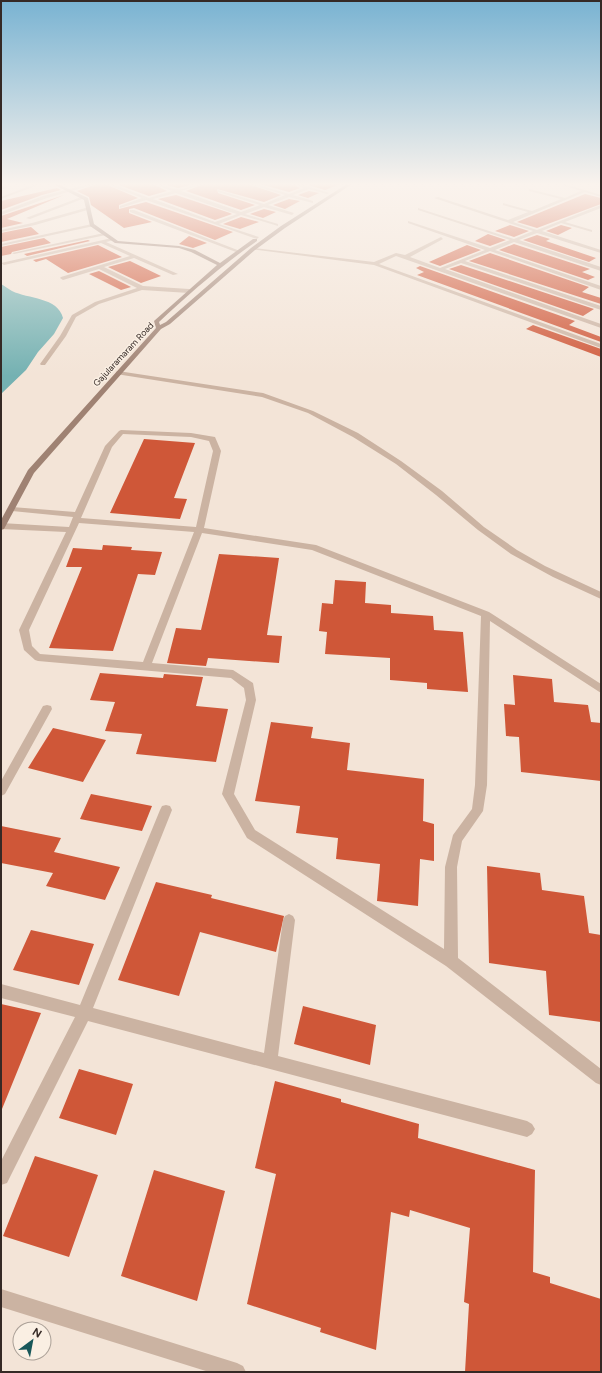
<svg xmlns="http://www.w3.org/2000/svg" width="602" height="1373" viewBox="0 0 602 1373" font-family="Figtree,sans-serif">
<rect width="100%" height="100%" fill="#f3e4d7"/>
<!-- water -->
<path fill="#74b1b2" d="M1,284C5,286 8,289 12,291C28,299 58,297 63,318L54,334L38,352L26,370L1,394Z"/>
<!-- building -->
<path fill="#cf5738" d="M97,184H105L138,198L119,205V209L146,202L233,232L215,240L134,208L129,209V213L152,222L124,228L91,205L89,197L77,191Z
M116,184H153L167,191L149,196Z
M163,184H194L178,188Z
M204,184H248L281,195L264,202L217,189L218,193L255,205L241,210L186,191Z
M260,184H292L300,188L289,192Z
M305,184H340L325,190Z
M57,188L61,190L42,195L1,210V201Z
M309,191L319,193L308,198L298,195Z
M585,194L601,198V204L537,228L517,222Z
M64,195L7,219L23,223L1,228V216Z
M176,195L230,213L232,214L215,220L158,199Z
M289,199L300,201L285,209L273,205Z
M264,209L276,212L263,218L250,214Z
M241,217L259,222L240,229L223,224Z
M510,225L529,231L514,237L495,231Z
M561,225L572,228L558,235L546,231Z
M31,227L39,234L1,242V233Z
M488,234L506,240L490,246L475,241Z
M537,235L550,239L546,241L596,258L589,262L523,240Z
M189,236L207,243L193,248L179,244Z
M44,238L51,243L12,252L11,254L1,256V247Z
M88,240L90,241L27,256L24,254Z
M514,244L590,269L582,272L595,277L588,280L499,250Z
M98,245L122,257L68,273L46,259L36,262L33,260Z
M467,245L481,250L440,266L429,262Z
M490,253L589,287L582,292L601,298V304L469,261Z
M130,261L161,276L141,283L108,267Z
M461,265L594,309L583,316L449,269Z
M420,266L575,321L569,325L601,337V342L417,275L424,272L416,268Z
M99,271L131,287L121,290L89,274Z
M533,325L601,349V357L526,329Z
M144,439L195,443L174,498L187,499L180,519L110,513Z
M103,545L132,547L131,550L162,552L155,575L138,574L113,651L49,648L82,567H66L73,548L102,550Z
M219,554L279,558L267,635L282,636L279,663L208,658L206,666L167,663L176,628L201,630Z
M335,580L366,582L365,603L391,605V613L433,616L434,630L463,632L468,692L427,689V683L390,680V658L325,654L327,632L319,631L322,603L333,604Z
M100,673L163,678L164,674L203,677L196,706L228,709L216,762L136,754L142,734L105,731L115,702L90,700Z
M513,675L552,679L554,702L588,705L591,722L601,723V781L521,772L519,737L506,736L504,704L515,705Z
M271,722L313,727L311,738L350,743L347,770L424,779L423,821L434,824V861L420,859L418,906L377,901L380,864L336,859L338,838L296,833L300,806L255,801Z
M53,728L106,740L83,782L28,768Z
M91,794L152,806L142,831L80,819Z
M1,826L61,838L54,852L120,867L105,900L46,886L53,873L1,863Z
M487,866L540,873L542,890L584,896L589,933L601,935V1022L549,1015L546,971L489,963Z
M156,882L212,895L211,898L284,916L276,952L200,932L179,996L118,980Z
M31,930L94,944L79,985L13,970Z
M1,1004L41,1013L2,1109L1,1108Z
M303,1006L376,1025L370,1065L294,1044Z
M79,1069L133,1084L116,1135L59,1118Z
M275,1081L341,1099V1102L419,1124L418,1138L535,1170L533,1272L550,1277V1283L601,1299V1372H465L469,1304L464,1302L470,1228L410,1210L409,1217L391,1212L376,1350L320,1332L321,1328L247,1304L276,1174L255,1168Z
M35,1156L98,1175L69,1257L3,1236Z
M154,1170L225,1191L197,1301L121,1276Z"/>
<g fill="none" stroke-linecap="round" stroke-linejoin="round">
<!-- minor -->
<path fill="#cbb3a2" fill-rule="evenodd" d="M1,184H5L8,187L1,190V188L3,187Z
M35,184H41L1,199V197Z
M89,184H96L47,198L1,215V212L43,196Z
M106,184H112L149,198L172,191L154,184C162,184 168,188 175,189C184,191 194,184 203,184L181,191L241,212L260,205L218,192V190L264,204L285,195L249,184H255L289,194L304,188L293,184H300L329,193L327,194L309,189L293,195L313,201V203L289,197L268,205L294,213L292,215L264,207L245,214L278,224V226L241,215L219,224L259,237L257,239L146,200L120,208V206L142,198ZM176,193L230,212L237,214L215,222L153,199Z
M529,189L565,198L583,190L587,191L513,222L537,230L601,205V208L565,222L592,230V232L561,223L542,231L601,250V253L537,233L519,240L601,267V271L514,242L495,250L601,286V290L490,251L465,261L601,306V310L461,263L445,269L601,324V328L396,256L379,264L601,344V348L374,265L251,249L253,248L374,262L396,253L405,255L441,237L443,239L410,257L440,268L485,250L408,223V221L490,248L510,240L418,210V208L514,239L533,231L434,198L438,197L508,220L528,212L503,205V203L532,211L561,199L529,191Z
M81,197L85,198L30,219L26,218Z
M89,207L91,209L35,225L1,232V230L32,223Z
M130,210H134L240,251L236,252L130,212Z
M92,224L94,226L1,246V244Z
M104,233L106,235L14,254L12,253Z
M112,238L114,240L106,242L178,274L173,275L134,258L104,267L143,286L189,289L192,291L189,293L142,290L99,304L76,317L66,336L45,365H41L40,364L60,336L72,315L95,302L137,288L99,269L63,280L60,278L61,277L130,256L101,243L4,265L1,263Z
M118,371L263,393L313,411L358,433L401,461L442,491L484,527L517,550L545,566L601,592V599L553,577L511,554L478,530L436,495L396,464L353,437L308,413L262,397L116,374V372Z
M121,430L191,433L215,437L221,451L204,528L316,545L489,612L601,684V693L490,621L487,785L483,811L462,841L457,867L458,958L601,1069V1085L596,1083L446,966L247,838L222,794L246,700L244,688L231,678L38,661L35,660L24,650L19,630L66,532L1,529V523L69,527L73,517L12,511L8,509L12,507L75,512L105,446L119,431ZM123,434L191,437L209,441L213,451L196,527L81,518L112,447ZM79,523L194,532L143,662L40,654L32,646L29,630ZM202,533L312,550L481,616L475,785L472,809L453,835L445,867L444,949L255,830L234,794L256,700L253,683L233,670L152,663Z
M47,705L51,706L52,709L5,794L1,796V781L43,706Z
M166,805L170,806L172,810L93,1008L264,1053L283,920L285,916L289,914L293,916L295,920L278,1056L527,1121L532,1124L535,1129L532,1134L527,1137L88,1021L7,1183L1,1185V1161L75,1017L1,998V984L80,1005L160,810L162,806Z
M1,1289L237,1363L243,1366L246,1372H209L1,1307Z"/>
<!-- tertiary -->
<path fill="#cbb3a2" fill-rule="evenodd" d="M559,184H565L601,195V197Z"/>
<!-- secondary -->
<path fill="#9f8273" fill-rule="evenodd" d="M53,184H58L88,198L94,224L118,241L179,246L195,250L220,263L253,239H257V241C222,265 190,293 159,322L160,325L166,322L251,248L281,226L347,184H352L285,228L255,250L170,324L161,329L34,473L4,529L1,530V520L28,470L156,328L154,321L217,265L191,252L179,248L115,243L90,226L84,200Z"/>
</g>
<!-- sky -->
<linearGradient id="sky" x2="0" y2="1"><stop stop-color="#79b3d2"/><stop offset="0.49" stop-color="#faf3ed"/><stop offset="1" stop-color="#faf3ed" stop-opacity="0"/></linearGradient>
<rect width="602" height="376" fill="url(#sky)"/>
<g text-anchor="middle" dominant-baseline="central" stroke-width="3" stroke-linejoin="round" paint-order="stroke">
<!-- far-street labels -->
<g font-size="9" fill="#352925" stroke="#faefe3">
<text transform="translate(123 354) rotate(-47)">Gajularamaram Road</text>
</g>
</g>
<!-- border -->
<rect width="602" height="1373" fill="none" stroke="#352925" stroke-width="4"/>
<!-- north arrow -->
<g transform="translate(32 1341) rotate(32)"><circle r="19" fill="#faefe3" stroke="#aba097"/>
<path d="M0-3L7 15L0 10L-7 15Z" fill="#185759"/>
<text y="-6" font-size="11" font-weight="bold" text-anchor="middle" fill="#352925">N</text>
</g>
</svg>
